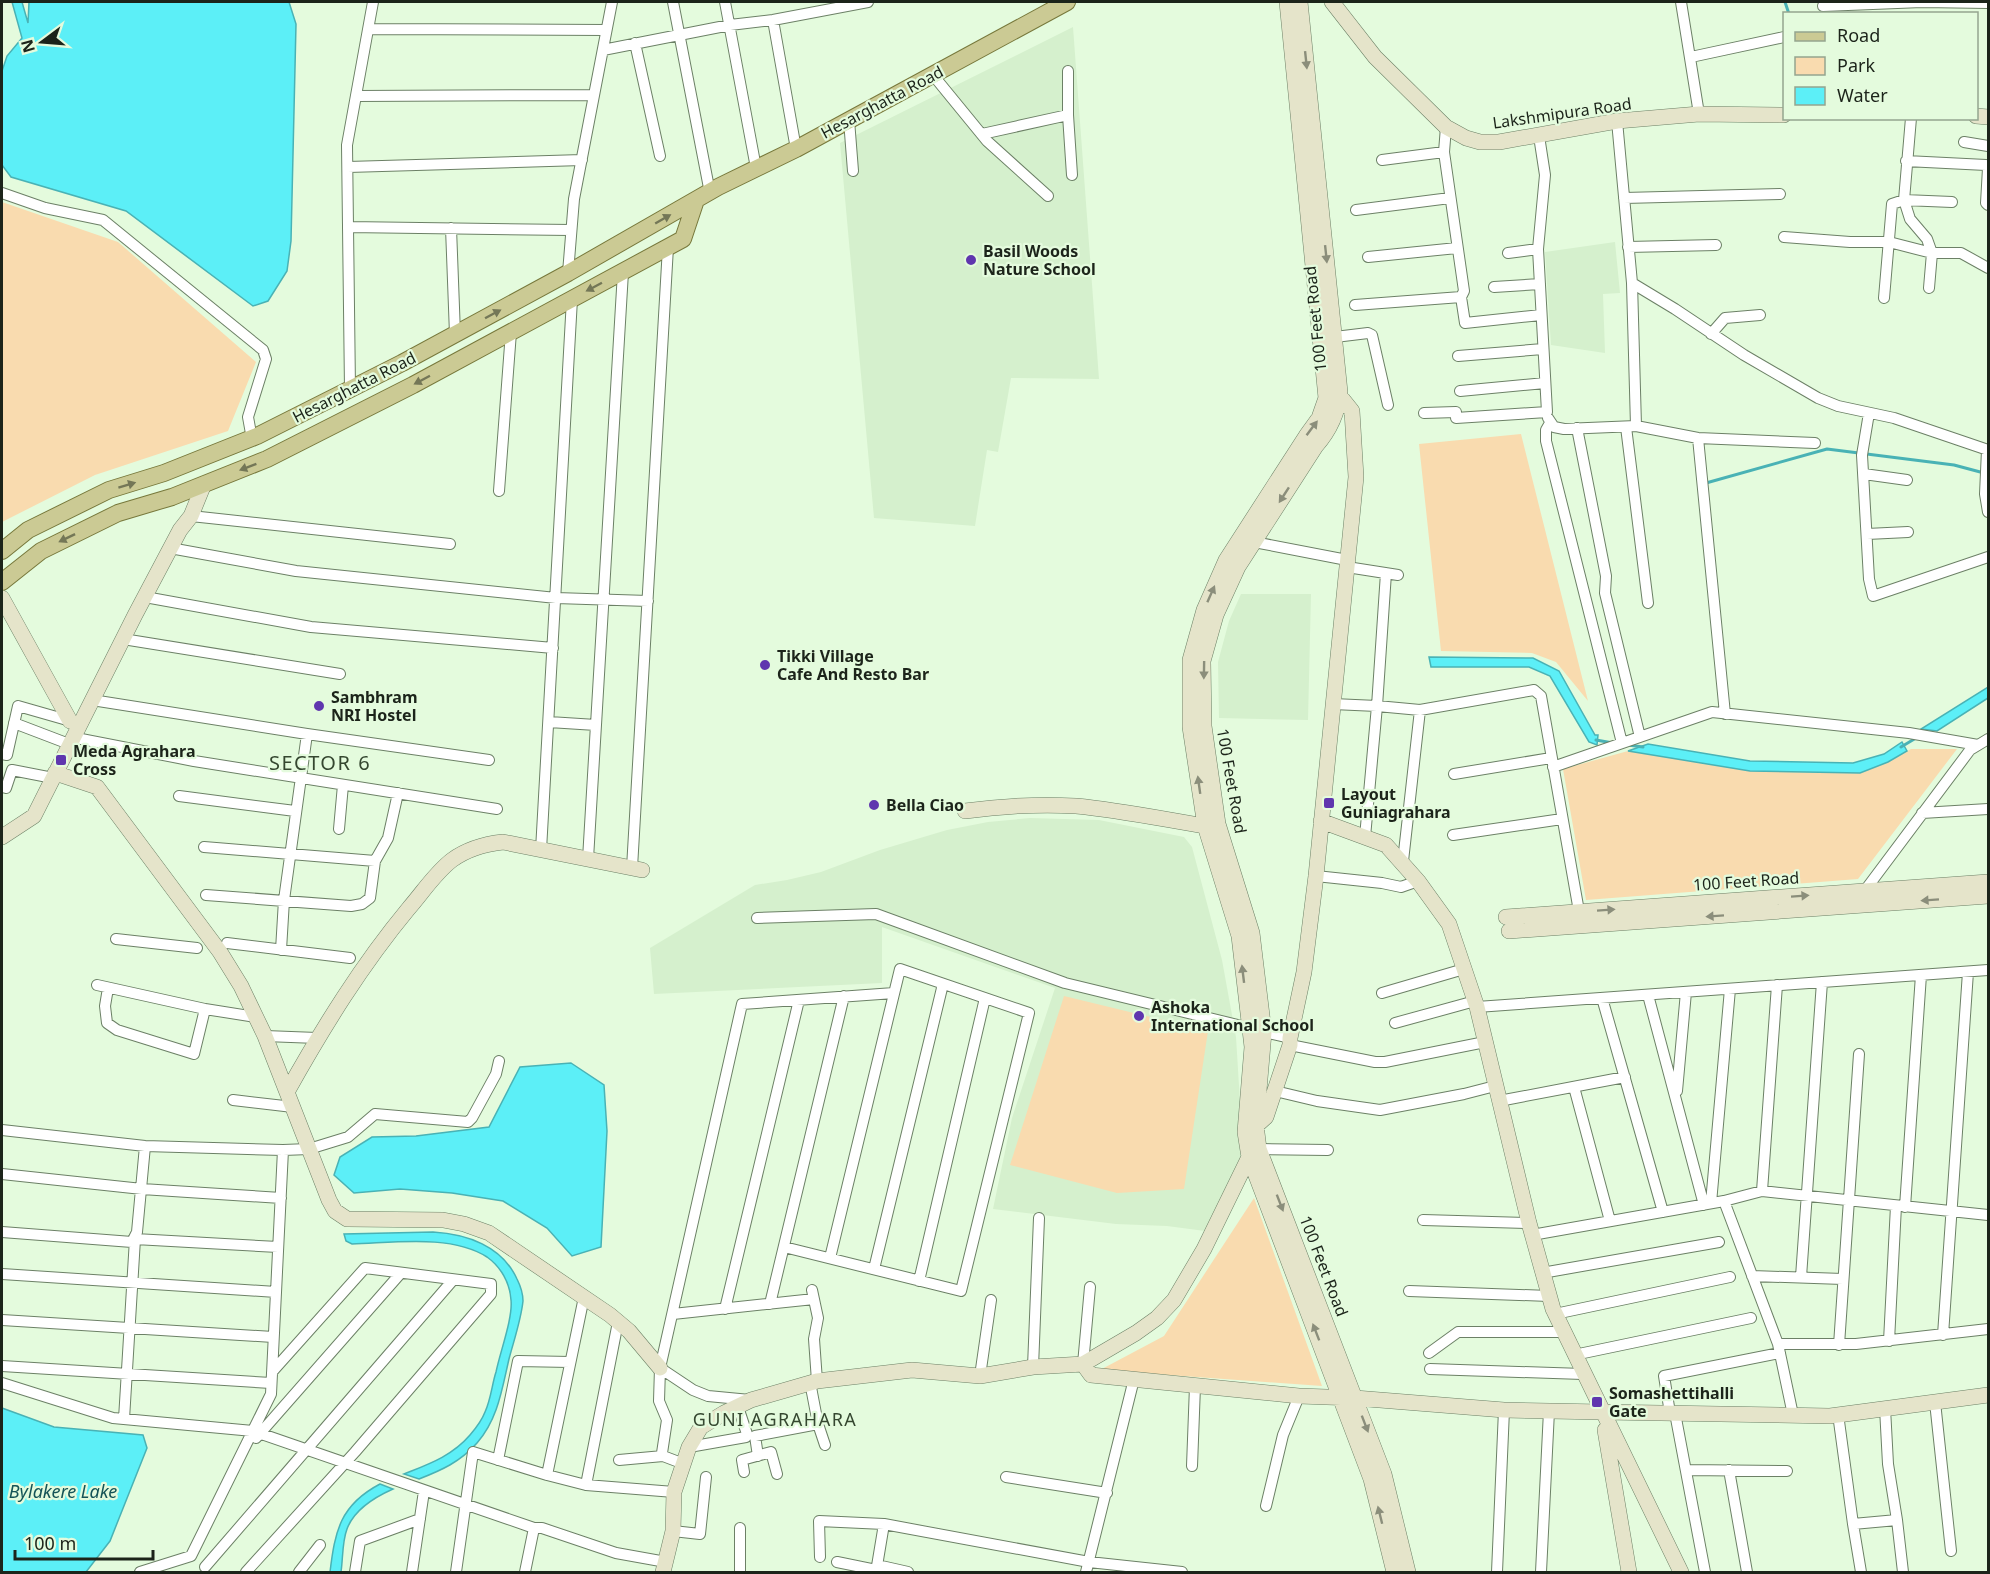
<svg xmlns="http://www.w3.org/2000/svg" width="1990" height="1574" viewBox="0 0 1990 1574" font-family="'Noto Sans',sans-serif">
<rect width="100%" height="100%" fill="#e4fbdd"/>
<!-- built -->
<path fill="#d5f0cd" d="M1073,27L1099,379L1011,378L998,452L987,450L975,526L874,518L840,143Z
M1615,242L1620,293L1603,294L1605,353L1551,345L1545,252Z
M1241,594H1311L1308,720L1219,718L1218,662L1229,621Z
M1030,818L1099,820L1184,837L1192,847L1222,960L1236,1037L1244,1167L1205,1231L1167,1226L1116,1224L993,1209L1012,1118L1055,988L882,927V983L654,994L650,948L755,885L787,880L821,872L880,850L947,830L988,822Z"/>
<!-- green -->
<path fill="#f9dbaf" d="M2,202L118,242L256,362L228,431L95,475L2,522Z
M1521,434L1588,701L1556,662L1532,653L1441,651L1419,444Z
M1911,749H1957L1858,879L1586,900L1563,769L1628,751L1750,771L1860,773L1888,762Z
M1064,996L1208,1031L1184,1189L1117,1193L1010,1165Z
M1254,1198L1322,1386L1100,1370L1164,1336Z"/>
<!-- water -->
<path fill="#5ceff7" stroke="#49b2b5" stroke-width="1.5" d="M12,2H22L28,23L29,2H289L296,24L291,241L287,271L268,301L253,306L126,211L11,177L2,165V71L7,56L22,38Z
M1429,657L1533,658L1559,671L1595,735H1598L1597,745L1589,742L1550,676L1529,667H1431Z
M1988,687V698L1937,731L1921,729Z
M1902,742L1907,751L1888,762L1860,773L1750,771L1628,751L1648,744L1750,761L1853,763L1884,754Z
M571,1063L604,1085L607,1131L601,1247L572,1256L547,1228L503,1201L452,1193L400,1189L354,1193L334,1175L340,1157L372,1137L416,1136L489,1127L520,1067Z
M433,1232C467,1234 502,1246 517,1279C520,1285 523,1293 523,1301C521,1320 514,1340 509,1359C502,1389 498,1419 477,1443C460,1462 442,1470 419,1479L404,1474C429,1464 452,1456 470,1435C476,1428 482,1420 485,1412C491,1399 492,1384 496,1372C500,1352 513,1318 511,1300C510,1283 501,1267 487,1257C451,1234 393,1243 352,1244L346,1241L344,1234Z
M2,1408L54,1427L143,1435L147,1448L110,1541L86,1572H2Z
M380,1484L393,1489C375,1497 354,1510 347,1529C342,1542 343,1559 341,1572H330C335,1531 340,1505 380,1484Z"/>
<g fill="none" stroke-linecap="round" stroke-linejoin="round">
<!-- stream -->
<path stroke="#49b2b5" stroke-width="3" d="M1785,2L1789,14
M1706,483L1827,449L1954,465L1984,473
M1596,740L1613,743
M1628,745L1643,747
M1901,747L1916,738"/>
<defs>
<path id="street" d="M673,2L710,193
M725,2L756,168
M1681,2L1699,114
M1823,6L1922,2L1988,3
M773,20L796,149
M368,29L606,30
M635,43L660,156
M603,50L730,25L773,20L868,2
M1691,57L1784,37
M933,75L987,141L1048,196
M356,96L594,95
M1068,115V71
M1911,118L1904,200L1910,219L1927,239L1932,253L1929,288
M849,120L853,171
M1617,121L1632,283L1636,426
M982,134L1068,115L1072,175
M1964,142L1988,146
M1382,160L1444,152
M1906,161L1986,165L1988,168L1986,203L1988,205
M348,167L582,160
M2,193L45,208L103,220L263,350L266,359L248,417L252,439
M1624,198L1780,194
M1356,210L1450,198
M348,227L571,230
M451,228L455,334
M1784,237L1850,242H1889L1932,253H1961L1988,268
M1628,247L1716,245
M1508,253L1538,249
M1368,257L1457,248
M568,273L574,199L612,2
M1632,283L1675,309L1744,355L1818,398L1838,406L1894,418L1988,450
M1494,287L1540,284
M1461,297L1465,323L1541,315
M1884,298L1892,204L1904,200L1952,202
M1355,305L1461,297L1464,291L1444,152L1446,127
M1711,334L1725,318L1760,315
M1335,337L1368,333L1372,335L1388,405
M1458,356L1543,349
M350,389L347,145L373,2
M1460,391L1545,383
M1424,413L1456,412V418L1547,412L1538,249L1545,175L1539,136
M1869,413L1862,455L1869,579L1873,596L1988,557
M1548,418L1554,427L1564,429L1636,426L1698,438L1815,443
M1550,423L1546,430V441L1622,743
M1626,427L1648,603
M1577,428L1606,576L1605,593L1640,737
M1698,438L1725,714
M1987,450L1985,494L1988,512
M1864,474L1907,480
M499,491L511,332
M191,516L450,544
M1867,534L1908,532
M1254,542L1347,560
M170,548L296,571L556,598L648,601
M1347,567L1398,575
M145,597L311,627L553,648
M123,639L340,674
M92,700L307,734L489,760
M1333,704L1377,706L1420,710L1534,690L1541,696L1580,917
M549,722L596,725
M14,723L69,744
M74,735L76,738L194,761L497,809
M2,754L7,755L18,706L74,722
M1553,767L1712,712L1909,733L1978,745
M1454,774L1551,758
M2,787L6,788L12,770L53,778
M179,796L295,811
M1922,813L1988,809
M339,829L343,785
M1453,835L1562,819
M1365,837L1377,706L1386,573
M204,847L375,861L388,838L398,793
M541,850L572,299
M588,859L623,272
M1403,861L1420,710
M632,868L668,247
M1316,876L1382,883L1401,887L1418,881
M1863,893L1970,750L1988,739
M206,895L351,906L362,904L370,898L375,861
M757,918L876,914L1065,983L1250,1028
M116,939L197,948
M227,943L350,958
M281,950L284,900L307,734
M97,985L205,1009
M108,988L105,1006L107,1023L117,1030L194,1054L205,1009L256,1017
M1382,993L1464,969
M1648,995L1704,1205
M1602,998L1663,1212
M1477,1007L1988,970
M1395,1023L1475,1001
M1264,1032L1290,1038
M265,1036L317,1038
M1290,1045L1375,1062H1385L1485,1042
M1574,1087L1610,1221
M1275,1091L1317,1101L1380,1110L1464,1094L1495,1086
M1677,1091L1686,992
M233,1100L293,1107
M1499,1101L1625,1077
M2,1130L145,1146L283,1150L309,1149L348,1137L375,1114L468,1122L472,1118L496,1074L499,1061
M1259,1149L1328,1150
M2,1174L142,1189L281,1198
M1762,1191L1777,985
M1724,1201L1778,1344L1793,1415
M1711,1203L1730,989
M1905,1207L1921,975
M1423,1220L1529,1223
M2,1232L132,1242L137,1232L145,1146
M1532,1235L1724,1201L1762,1191L1988,1215
M784,1247L961,1291L1029,1013L900,969L830,1258
M874,1269L943,984
M1542,1273L1719,1242
M2,1274L276,1292
M1752,1276L1843,1279
M1801,1277L1822,982
M919,1281L985,998
M812,1290L818,1318L814,1339L817,1381
M1409,1291L1549,1296
M770,1304L844,996
M725,1309L799,1000
M673,1314L814,1299
M1555,1314L1730,1277
M2,1320L273,1337
M1943,1335L1968,972
M1889,1341L1896,1206
M1778,1344H1856L1988,1329
M1839,1345L1859,1054
M1429,1353L1458,1332H1564
M1574,1355L1751,1318
M1083,1364L1090,1287
M2,1366L271,1383
M1033,1367L1039,1218
M660,1368L693,1390L708,1396L750,1400
M1430,1369L1583,1374
M980,1376L991,1300
M810,1382L818,1424
M2,1383L113,1418L253,1431L534,1528
M1935,1402L1951,1551
M1670,1413L1664,1376L1780,1353
M1675,1413L1705,1572
M1838,1414L1853,1524L1897,1520L1888,1464L1885,1408
M124,1419L135,1239L278,1247
M256,1438L400,1274
M689,1447L746,1437L747,1434L738,1407
M758,1456L755,1436L818,1424L825,1445
M498,1460L518,1361L570,1362
M619,1460L663,1456
M684,1464L663,1456L662,1453L667,1420L659,1401L660,1368L742,1004L894,993
M1192,1466L1195,1386
M1686,1470L1787,1471
M1729,1470L1747,1572
M744,1472L742,1460L771,1452L777,1474
M547,1475L584,1297
M1006,1477L1107,1493
M586,1485L618,1322
M1266,1506L1283,1435L1299,1396
M1897,1520L1903,1572
M1853,1524L1861,1572
M740,1528V1572
M673,1531L700,1534L706,1477
M820,1557L819,1521L884,1524L1089,1562L1182,1572
M837,1562L876,1570
M877,1565L908,1572
M205,1567L453,1280
M140,1572L191,1556L271,1394L283,1150
M246,1572L355,1452L491,1294V1284L365,1268L272,1372
M299,1572L320,1545
M355,1572L360,1541L420,1519
M412,1572L424,1491
M456,1572L473,1452L547,1475L586,1485L674,1492
M525,1572L534,1528H542L616,1553L666,1562
M876,1572L884,1524
M1086,1572L1134,1379
M1497,1572L1504,1410
M1541,1572L1549,1411"/>
<path id="secondary" d="M1287,2L1326,398L1319,418L1306,436L1226,560L1204,610L1190,660V727L1205,826L1239,936L1252,1047L1245,1132L1249,1157L1371,1479L1394,1572
M1300,2L1340,392C1338,413 1330,430 1316,446L1238,567L1216,615L1203,661L1204,726L1218,824L1252,933L1264,1032L1256,1125L1259,1149L1384,1474L1408,1572
M1332,2L1375,57L1446,127L1466,138L1480,142H1499L1617,121L1699,114L1784,115
M1976,116L1988,117
M2,598L70,721
M55,773L97,787L220,952L241,986L265,1036L329,1200L335,1211L347,1219L443,1220L464,1224L489,1233L610,1315L629,1331L660,1368
M965,811C1002,806 1039,804 1076,806C1119,810 1162,819 1205,826L1212,825
M1321,821L1386,845L1418,881L1449,924L1477,1007L1529,1223L1553,1309L1681,1572
M2,837L34,816L135,615L180,530L191,516L204,484
M1506,917L1988,882
M1509,931L1988,896
M287,1092C324,1026 361,966 409,908C423,892 435,873 452,860C467,849 485,844 503,842L642,870
M1256,1126L1266,1117L1290,1045V1038L1304,972L1316,876L1356,477L1352,411L1340,396L1335,394
M1083,1364L1091,1375L1299,1396L1355,1398L1504,1410L1602,1412L1830,1416L1988,1395
M1605,1430L1629,1572
M663,1572L673,1531L674,1492L689,1447L701,1427L724,1413L751,1400L817,1381L912,1370L980,1376L1033,1367L1083,1364L1136,1333L1157,1318L1174,1300L1204,1249L1249,1157L1253,1155"/>
<path id="primary" d="M2,551L28,530L109,490L164,473L257,436L402,363L568,273L718,187L796,149L1067,2
M2,582L41,551L118,513L172,497L267,459L413,385L683,239L696,200"/>
</defs>
<!-- street casing -->
<use href="#street" stroke="#6c8066" stroke-width="12"/>
<!-- secondary casing -->
<use href="#secondary" stroke="#6c8066" stroke-width="16"/>
<!-- primary casing -->
<use href="#primary" stroke="#77783b" stroke-width="18"/>
<!-- street -->
<use href="#street" stroke="#fff" stroke-width="10"/>
<!-- secondary -->
<use href="#secondary" stroke="#e5e4ca" stroke-width="15"/>
<!-- primary -->
<use href="#primary" stroke="#cbca94" stroke-width="16"/>
</g>
<!-- one-way arrows -->
<defs><path id="oneway-solid" d="M-6-.8H1V-3.2L6.5 0L1 3.2V.8H-6Z" transform="scale(1.5)"/></defs>
<g fill="#8b8e7b">
<use href="#oneway-solid" transform="translate(1306 60) rotate(84)"/>
<use href="#oneway-solid" transform="translate(1326 254) rotate(84)"/>
<use href="#oneway-solid" transform="translate(1312 428) rotate(-53)"/>
<use href="#oneway-solid" transform="translate(1284 495) rotate(123)"/>
<use href="#oneway-solid" transform="translate(1211 594) rotate(-66)"/>
<use href="#oneway-solid" transform="translate(1204 670) rotate(91)"/>
<use href="#oneway-solid" transform="translate(1199 785) rotate(-98)"/>
<use href="#oneway-solid" transform="translate(1800 896) rotate(-4)"/>
<use href="#oneway-solid" transform="translate(1930 900) rotate(176)"/>
<use href="#oneway-solid" transform="translate(1606 910) rotate(-4)"/>
<use href="#oneway-solid" transform="translate(1715 916) rotate(176)"/>
<use href="#oneway-solid" transform="translate(1243 974) rotate(-97)"/>
<use href="#oneway-solid" transform="translate(1280 1203) rotate(69)"/>
<use href="#oneway-solid" transform="translate(1316 1332) rotate(-111)"/>
<use href="#oneway-solid" transform="translate(1365 1424) rotate(69)"/>
<use href="#oneway-solid" transform="translate(1380 1515) rotate(-104)"/>
</g>
<g fill="#747757">
<use href="#oneway-solid" transform="translate(663 219) rotate(-30)"/>
<use href="#oneway-solid" transform="translate(594 287) rotate(152)"/>
<use href="#oneway-solid" transform="translate(493 314) rotate(-28)"/>
<use href="#oneway-solid" transform="translate(422 380) rotate(152)"/>
<use href="#oneway-solid" transform="translate(248 467) rotate(159)"/>
<use href="#oneway-solid" transform="translate(127 485) rotate(-17)"/>
<use href="#oneway-solid" transform="translate(67 538) rotate(154)"/>
</g>
<!-- markers -->
<g fill="#5f36ae" stroke="#e4fbdd" stroke-width="2">
<circle cx="971" cy="260" r="6"/>
<circle cx="765" cy="665" r="6"/>
<circle cx="319" cy="706" r="6"/>
<rect x="55" y="754" width="12" height="12" rx="3"/>
<rect x="1323" y="797" width="12" height="12" rx="3"/>
<circle cx="874" cy="805" r="6"/>
<circle cx="1139" cy="1016" r="6"/>
<rect x="1591" y="1396" width="12" height="12" rx="3"/>
</g>
<g text-anchor="middle" dominant-baseline="central" stroke-width="4.5" stroke-linejoin="round" paint-order="stroke">
<!-- street labels -->
<g font-size="16" fill="#1c241a" stroke="#e4fbdd">
<text transform="translate(882 102) rotate(-28)">Hesarghatta Road</text>
<text transform="translate(1562 113) rotate(-8)">Lakshmipura Road</text>
<text transform="translate(1315 319) rotate(-96)">100 Feet Road</text>
<text transform="translate(354 387) rotate(-27)">Hesarghatta Road</text>
<text transform="translate(1232 781) rotate(80)">100 Feet Road</text>
<text transform="translate(1746 881) rotate(-4)">100 Feet Road</text>
<text transform="translate(1324 1266) rotate(69)">100 Feet Road</text>
</g>
<!-- poi labels -->
<g font-size="16" font-weight="bold" fill="#1c241a" stroke="#e4fbdd" text-anchor="start">
<text x="983" y="251">Basil Woods<tspan x="983" dy="18">Nature School</tspan></text>
<text x="777" y="656">Tikki Village<tspan x="777" dy="18">Cafe And Resto Bar</tspan></text>
<text x="331" y="697">Sambhram<tspan x="331" dy="18">NRI Hostel</tspan></text>
<text x="73" y="751">Meda Agrahara<tspan x="73" dy="18">Cross</tspan></text>
<text x="1341" y="794">Layout<tspan x="1341" dy="18">Guniagrahara</tspan></text>
<text x="886" y="805">Bella Ciao</text>
<text x="1151" y="1007">Ashoka<tspan x="1151" dy="18">International School</tspan></text>
<text x="1609" y="1393">Somashettihalli<tspan x="1609" dy="18">Gate</tspan></text>
</g>
<!-- neighbourhood labels -->
<g font-size="18" letter-spacing="1.5" fill="#354730" stroke="#e4fbdd">
<text x="775" y="1419">GUNI AGRAHARA</text>
</g>
<!-- water labels -->
<g font-size="18" font-style="italic" fill="#145457" stroke="#e4fbdd">
<text x="63" y="1491">Bylakere Lake</text>
</g>
<!-- quarter labels -->
<g font-size="20" letter-spacing="1.5" fill="#354730" stroke="#e4fbdd">
<text x="320" y="762">SECTOR 6</text>
</g>
</g>
<!-- border -->
<rect width="1990" height="1574" fill="none" stroke="#1c241a" stroke-width="6"/>
<!-- legend -->
<rect x="1783" y="12" width="195" height="108" fill="#e4fbdd" stroke="#94a58f" stroke-width="1.5"/>
<rect x="1795" y="32" width="30" height="9" fill="#cbca94" stroke="#94a58f" stroke-width="1.5"/>
<text x="1837" y="42" font-size="18" fill="#1c241a">Road</text>
<rect x="1795" y="57" width="30" height="18" fill="#f9dbaf" stroke="#94a58f" stroke-width="1.5"/>
<text x="1837" y="72" font-size="18" fill="#1c241a">Park</text>
<rect x="1795" y="87" width="30" height="18" fill="#5ceff7" stroke="#94a58f" stroke-width="1.5"/>
<text x="1837" y="102" font-size="18" fill="#1c241a">Water</text>
<!-- north arrow -->
<g transform="translate(42 42) rotate(254)" stroke="#e4fbdd" stroke-width="4.5" paint-order="stroke">
<path d="M0-4.5L10 22L0 15L-10 22Z" fill="#1c241a"/>
<text y="-9" font-size="16" font-weight="bold" text-anchor="middle" fill="#1c241a">N</text>
</g>
<!-- scale -->
<path d="M15 1550v9h138v-9" fill="none" stroke="#1c241a" stroke-width="3"/>
<text x="24" y="1550" font-size="18" fill="#1c241a" stroke="#e4fbdd" stroke-width="4.5" paint-order="stroke">100 m</text>
</svg>
